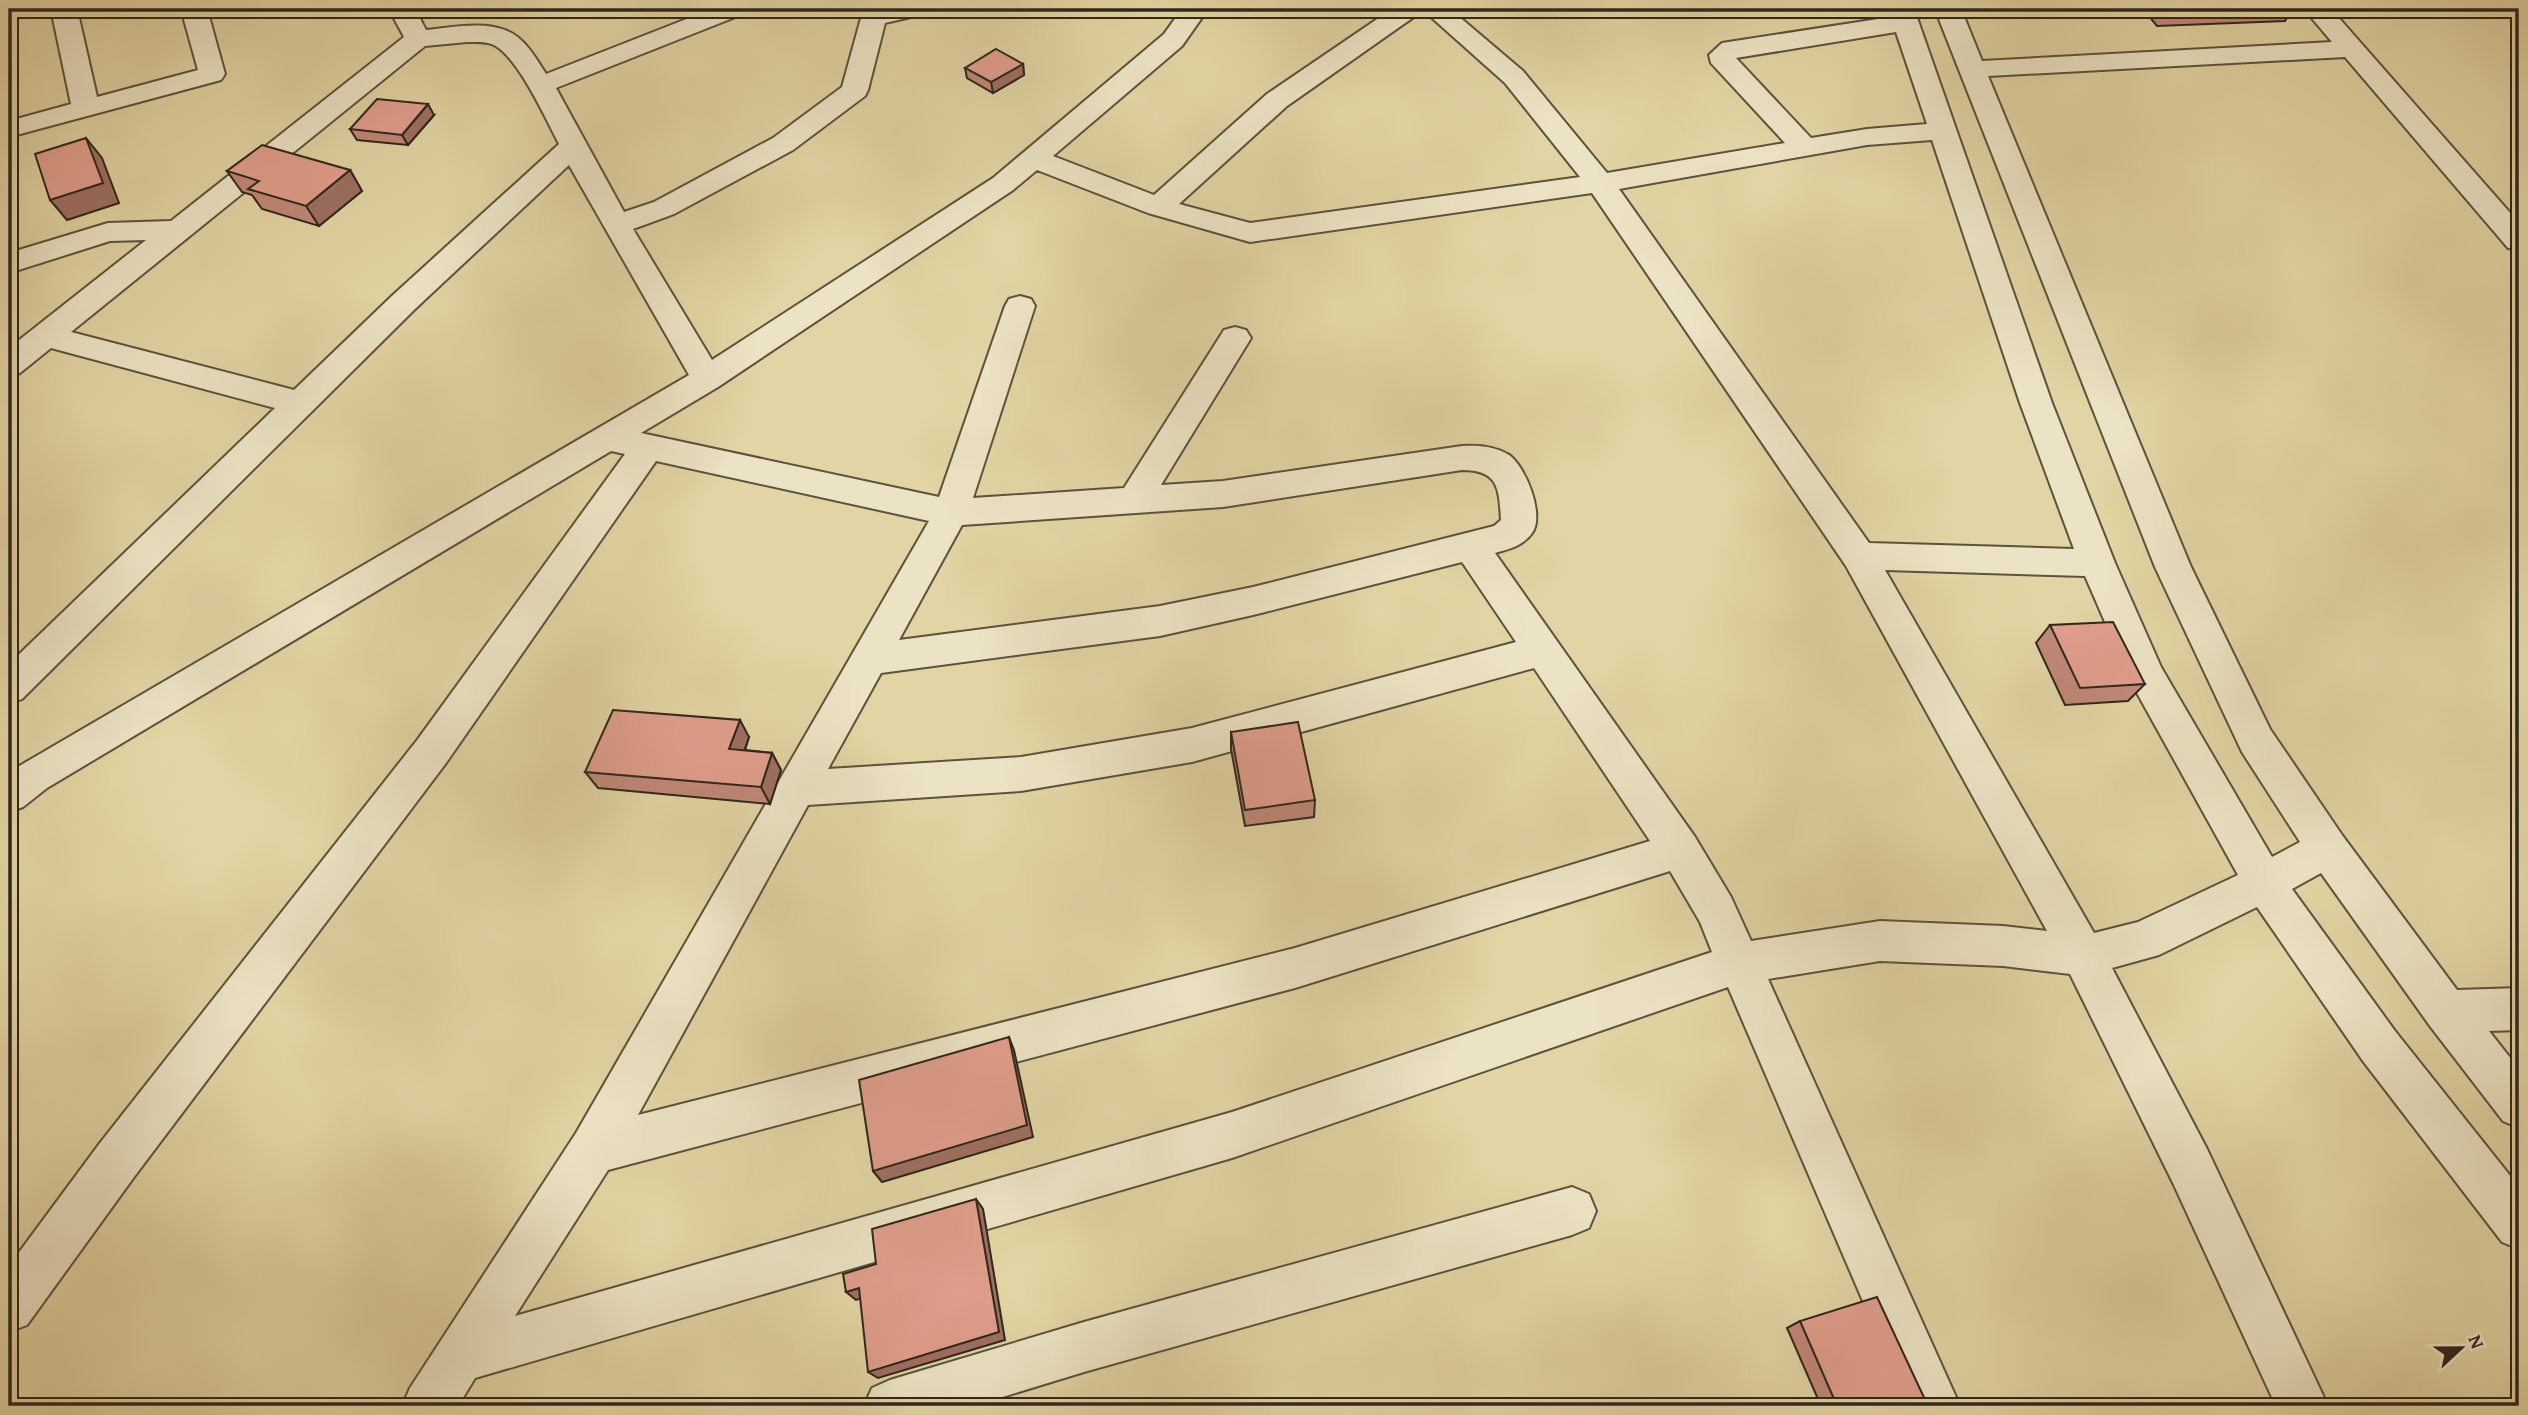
<svg xmlns="http://www.w3.org/2000/svg" width="2528" height="1415" viewBox="0 0 2528 1415" font-family="'Gentium Book Plus',serif">
<rect width="100%" height="100%" fill="#e2d4a4"/>
<filter id="stains"><feTurbulence type="fractalNoise" baseFrequency=".00286" numOctaves="4"/><feColorMatrix values="0 0 0 0 .2 0 0 0 0 .09 0 0 0 0 .02 0 0 0 .5 -.17"/></filter>
<radialGradient id="worn" r=".72"><stop offset=".6" stop-color="#630" stop-opacity="0"/><stop offset="1" stop-color="#630" stop-opacity=".3"/></radialGradient>
<g fill="none" stroke-linecap="round" stroke-linejoin="round">
<defs>
<path id="minor" d="M51,9H77L97,97L198,70L181,9H207L225,74L221,80L9,137V121L71,104Z
M389,9H415L426,30C456,27 500,17 523,42C532,51 539,63 546,74L712,9H747L743,14L556,88L624,212L654,202L773,138L842,87L861,18L857,9H928L924,14L885,23L868,90L865,96L793,150L674,214L633,229L712,360L993,178L1164,34L1182,9H1208L1182,46L1053,156L1154,195L1267,94L1392,9H1422L1418,14L1287,106L1179,204L1250,223L1580,177L1505,83L1422,9H1450L1523,71L1607,173L1785,143L1711,63L1709,55L1722,43L1891,17L1888,9H1914L2052,403L2115,563L2161,667L2272,857L2300,842L2242,752L2155,567L1935,9H1961L1982,61L2332,42L2304,9H2331L2519,223V250L2508,248L2345,57L1988,76L2191,567L2270,729L2342,835L2457,990L2519,988V1030L2489,1031L2519,1069V1128L2503,1121L2430,1026L2321,873L2292,889L2395,1031L2519,1187V1249L2502,1242L2363,1061L2257,907L2159,955L2112,968L2207,1149L2328,1406H2276L2173,1183L2070,974L2003,966L1880,961L1768,979L1960,1406H1908L1728,987L1232,1158L475,1378L458,1406H402L410,1388L576,1133L929,521L656,461L446,763L134,1177L27,1325L9,1332V1266L100,1143L418,739L625,454L611,451L47,788L23,807L9,812V772L689,375L569,165L415,309L22,699L9,704V664L275,408L51,348L20,373L9,376V348L146,240L110,241L9,273V253L108,223L171,221L404,37ZM1896,32L1927,124L1867,129L1811,138L1736,58ZM467,42C475,42 486,41 494,45C518,57 546,119 559,144L393,295L294,390L71,332L425,46ZM1932,140L2020,403L2074,549L1869,543L1619,189L1867,145ZM1037,170L1148,213L1250,242L1592,193L1846,566L2047,931L2003,926L1880,921L1751,941L1731,897L1695,837L1495,553C1509,549 1523,546 1532,533C1545,516 1526,467 1509,455C1495,446 1478,445 1462,446L1223,481L1161,485L1251,338L1246,330L1235,327L1224,330L1124,488L973,498L1035,306L1031,299L1020,296L1009,299L1005,306L939,497L641,433L718,387L1013,190ZM1462,470C1499,470 1499,489 1501,520L1494,526L1253,587L1160,606L899,640L962,525L1223,507ZM1462,562L1516,642L1192,728L1021,757L828,769L881,673L1160,636L1253,615ZM1885,570L2085,576L2132,684L2238,875L2138,922L2094,933ZM1534,668L1650,841L1295,948L638,1115L808,805L1021,791L1192,762ZM1670,871L1700,922L1712,952L1232,1112L515,1316L608,1170L1295,988Z
M1572,1187L1589,1194L1596,1211L1589,1228L1572,1235L1084,1372L973,1406H864L872,1388L890,1380L1084,1322Z"/>
</defs>
<!-- minor casing -->
<use href="#minor" stroke="#5c523d" stroke-width="4"/>
<!-- minor -->
<use href="#minor" fill="#ece3c4" fill-rule="evenodd"/>
</g>
<!-- wall -->
<path fill="#c18878" stroke="#30261b" stroke-width="2" d="M2143,9H2292L2285,21L2157,26Z
M1023,64L1024,75L993,93L967,78L965,68Z
M434,115L408,145L357,140L350,129Z
M350,170L362,191L319,226L262,209L252,195L242,192L227,171Z
M2050,625L2145,684L2128,701L2065,705L2036,643Z
M1231,732L1315,800L1314,817L1245,826L1231,749Z
M749,737L745,750L772,753L781,770L770,804L598,788L585,772Z
M1800,1321L1928,1406H1821L1787,1328Z"/>
<!-- shaded-wall -->
<path fill="#9d6f62" stroke="#30261b" stroke-width="2" d="M1023,64L1024,75L993,93L991,82Z
M428,104L434,115L408,145L402,135Z
M86,138L102,158L119,203L67,220L50,200Z
M350,170L362,191L319,226L306,206Z
M740,720L749,737L739,766L729,749Z
M772,753L781,770L770,804L761,787Z
M1009,1037L1014,1050L1033,1137L882,1182L873,1171Z
M976,1199L983,1209L1005,1340L878,1378L868,1372Z
M859,1288L868,1296L856,1300L846,1292Z"/>
<!-- building -->
<path fill="#e09e8c" stroke="#30261b" stroke-width="2" d="M996,49L1023,64L991,82L965,68Z
M377,99L428,104L402,135L350,129Z
M86,138L103,183L50,200L35,154Z
M262,145L350,170L306,206L248,189L259,181L227,171Z
M2113,622L2145,684L2080,688L2050,625Z
M613,710L740,720L729,749L772,753L761,787L585,772Z
M1298,722L1315,800L1245,810L1231,732Z
M1009,1037L1027,1125L873,1171L859,1080Z
M976,1199L999,1332L868,1372L859,1288L846,1292L843,1274L876,1264L872,1229Z
M1877,1297L1928,1406H1837L1800,1321Z"/>
<!-- margin -->
<rect width="2528" height="1415" fill="none" stroke="#e2d4a4" stroke-width="35"/>
<rect x="10" y="10" width="2507" height="1394" fill="none" stroke="#30261b" stroke-width="3.5"/>
<rect x="18" y="18" width="2493" height="1380" fill="none" stroke="#30261b" stroke-width="2"/>
<!-- north arrow -->
<g transform="translate(2461 1348) rotate(68)" stroke="#ece3c4" stroke-width="5" paint-order="stroke">
<path d="M0-5L12 26L0 18L-12 26Z" fill="#30261b"/>
<text y="-10" font-size="19" font-weight="bold" text-anchor="middle" fill="#30261b">N</text>
</g>
<rect width="100%" height="100%" filter="url(#stains)"/>
<rect width="100%" height="100%" fill="url(#worn)"/>
</svg>
